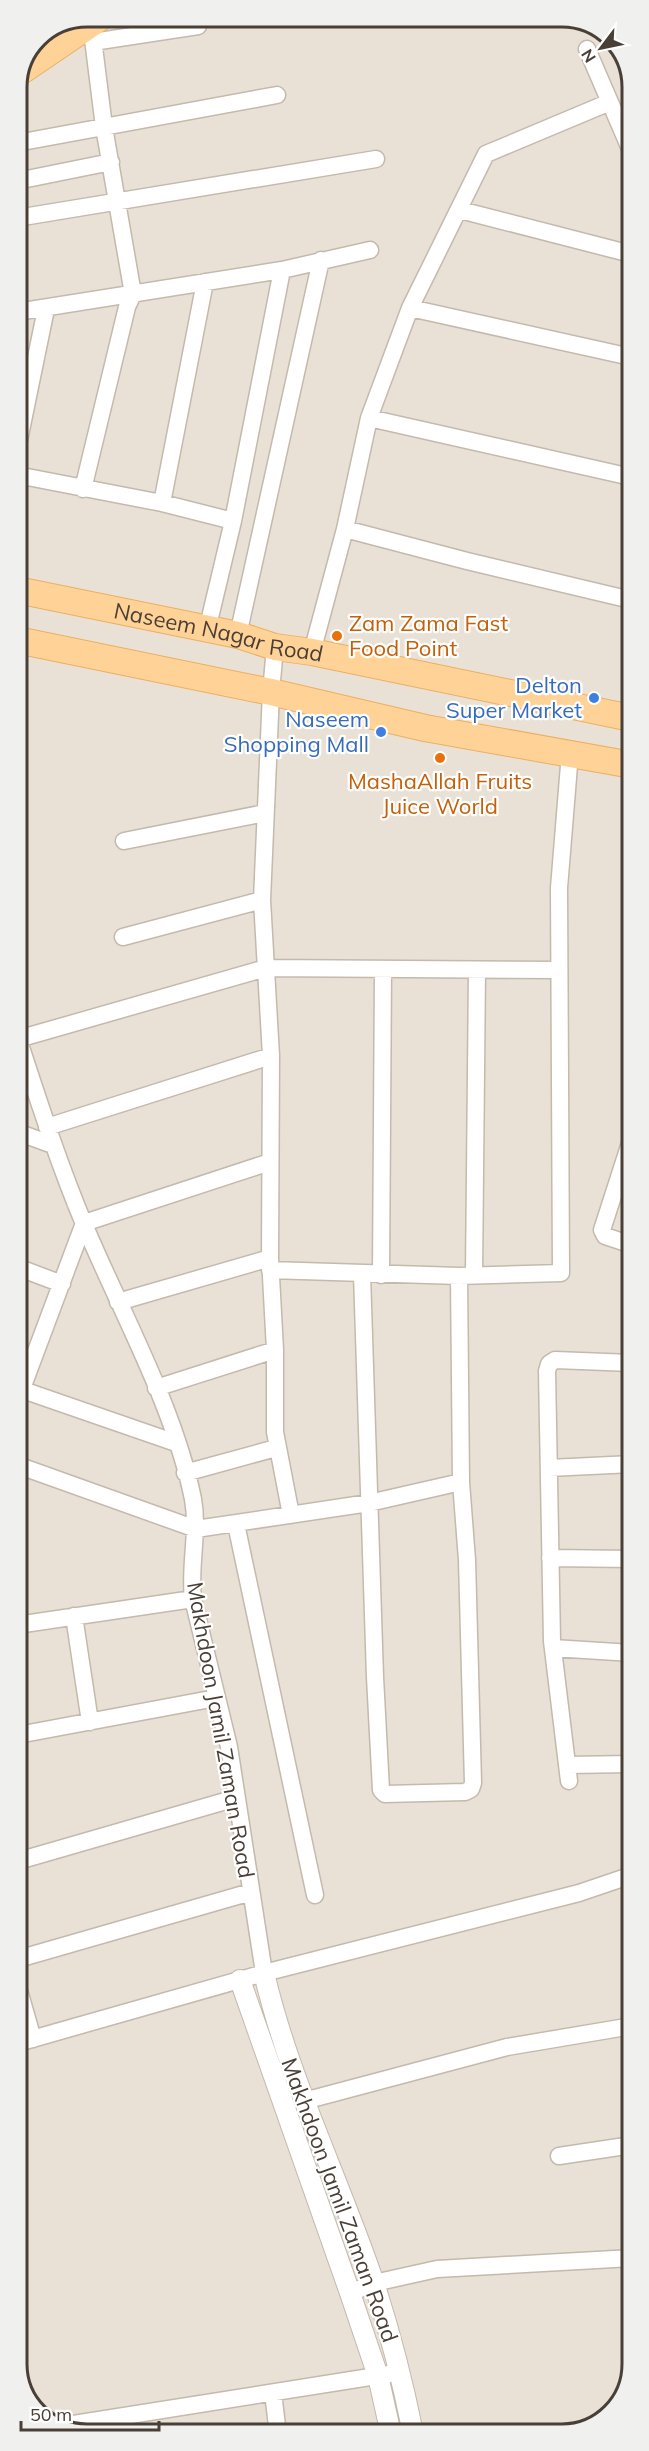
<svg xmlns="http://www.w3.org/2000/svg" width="649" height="2451" viewBox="0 0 649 2451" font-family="Mulish,sans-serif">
<rect width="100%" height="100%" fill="#f5efe8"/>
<!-- residential -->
<path fill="#e9e1d6" d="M87,17H571L609,34L631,73L632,2365L615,2410L576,2433L82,2434L40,2417L18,2378L17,86L37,37Z"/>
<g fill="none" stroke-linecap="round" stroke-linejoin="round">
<defs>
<path id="minor" d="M93,42L198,26
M587,49L631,151
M610,102L486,154L410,308L369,418L345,529L467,561L631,600
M17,143L277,95
M17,181L111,162
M460,210L631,254
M17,218L376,159
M410,308L631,357
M17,312L282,270L370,250
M369,418L631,477
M17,450L46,309
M17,475L162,503L233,521
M83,489L127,307L133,294L104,127L91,23
M162,503L205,282
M207,630L233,521L282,270
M238,635L321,260
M275,647L271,692L262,900L271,1056L270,1258L275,1350V1432L291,1515
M312,652L345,529
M124,841L265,813
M123,937L262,900
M17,1035C38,1099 58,1162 84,1224C121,1312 174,1406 193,1499C199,1533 189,1566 193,1599L229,1747L264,1973
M18,1039L266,968L559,970
M47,1127L271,1056
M17,1132L53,1145
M632,1137L602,1230L605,1236L632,1245
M17,1267L62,1284
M270,1270L459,1276L561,1273L559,888L570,753
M362,1274L375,1677L381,1790L385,1794L465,1792L471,1789L473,1783L467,1560L461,1482L459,1276
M381,1275L383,969
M474,1275L477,970
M118,1302L270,1258
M17,1388L176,1443
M156,1388L275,1350
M17,1402L84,1223L270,1162
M17,1465L196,1529L369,1503L461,1482
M549,1468L632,1464
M185,1473L276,1448
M236,1524L315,1895
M550,1558L632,1559
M74,1616L90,1722
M17,1625L193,1599
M553,1648L632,1653
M18,1735L216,1698
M567,1765L632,1764
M569,1781L552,1641L547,1371L549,1364L555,1360L632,1363
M18,1861L236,1798
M18,1959L251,1892
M18,1987L33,2039
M18,2043L264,1973L579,1893L632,1875
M304,2101L507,2047L632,2026
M559,2156L632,2145
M350,2293L374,2283L437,2269L632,2258
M273,2393L278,2434
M61,2426L389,2374"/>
<path id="tertiary" d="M264,1973C289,2080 339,2179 374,2283C390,2332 403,2383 413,2433
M240,1980L350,2293L378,2376L391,2434"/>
<g id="primary">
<path d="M23,70L101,17"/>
<path id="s1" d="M17,590L238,635L275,647L312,652L631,718"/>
<path d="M17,640L271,692L425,728L632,765"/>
</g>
</defs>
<!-- minor casing -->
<use href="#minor" stroke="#c4b9ad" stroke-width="19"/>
<!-- tertiary casing -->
<use href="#tertiary" stroke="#c4b9ad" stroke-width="22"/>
<!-- primary casing -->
<use href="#primary" stroke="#ecaf60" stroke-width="28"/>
<!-- minor -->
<use href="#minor" stroke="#fff" stroke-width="16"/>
<!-- tertiary -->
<use href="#tertiary" stroke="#fff" stroke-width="20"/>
<!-- primary -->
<use href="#primary" stroke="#ffd397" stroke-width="26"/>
</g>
<!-- markers -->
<g fill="#e8710a" stroke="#fff" stroke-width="2">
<circle cx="337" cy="636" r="6"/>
<circle cx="440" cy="758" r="6"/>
</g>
<g fill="#3f7fe0" stroke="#fff" stroke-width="2">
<circle cx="594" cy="698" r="6"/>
<circle cx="381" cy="732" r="6"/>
</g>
<g text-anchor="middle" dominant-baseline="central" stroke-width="4.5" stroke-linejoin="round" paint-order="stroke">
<!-- food labels -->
<g font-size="22" fill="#c56008" stroke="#fff" text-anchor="start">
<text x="349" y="623">Zam Zama Fast<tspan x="349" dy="25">Food Point</tspan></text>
<text x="440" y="781" text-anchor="middle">MashaAllah Fruits<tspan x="440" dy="25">Juice World</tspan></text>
</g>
<!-- street labels -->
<g font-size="22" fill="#493f36" stroke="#fff">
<text stroke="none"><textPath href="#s1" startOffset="206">Naseem Nagar Road</textPath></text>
<text transform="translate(221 1730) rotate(80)">Makhdoon Jamil Zaman Road</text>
<text transform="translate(340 2200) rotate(70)">Makhdoon Jamil Zaman Road</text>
</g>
<!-- shop labels -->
<g font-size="22" fill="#366cbe" stroke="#fff" text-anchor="end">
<text x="582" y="685">Delton<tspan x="582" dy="25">Super Market</tspan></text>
<text x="369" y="719">Naseem<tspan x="369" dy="25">Shopping Mall</tspan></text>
</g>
</g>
<!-- crop -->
<path d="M0 0H649V2451H0ZM87 27H562A60 60 0 0 1 622 87V2364A60 60 0 0 1 562 2424H87A60 60 0 0 1 27 2364V87A60 60 0 0 1 87 27Z" fill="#f0f0ef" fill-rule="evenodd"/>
<path fill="none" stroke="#493f36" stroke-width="3" d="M87 27H562A60 60 0 0 1 622 87V2364A60 60 0 0 1 562 2424H87A60 60 0 0 1 27 2364V87A60 60 0 0 1 87 27Z"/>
<!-- north arrow -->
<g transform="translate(601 48) rotate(238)" stroke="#ffffff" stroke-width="4.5" paint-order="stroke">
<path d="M0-4.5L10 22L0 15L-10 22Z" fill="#493f36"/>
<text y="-9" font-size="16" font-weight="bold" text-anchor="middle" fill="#493f36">N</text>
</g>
<!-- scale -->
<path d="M21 2421v9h138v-9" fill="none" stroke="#493f36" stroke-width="3"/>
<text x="30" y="2421" font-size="18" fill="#493f36" stroke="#ffffff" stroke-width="4.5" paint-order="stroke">50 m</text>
</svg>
